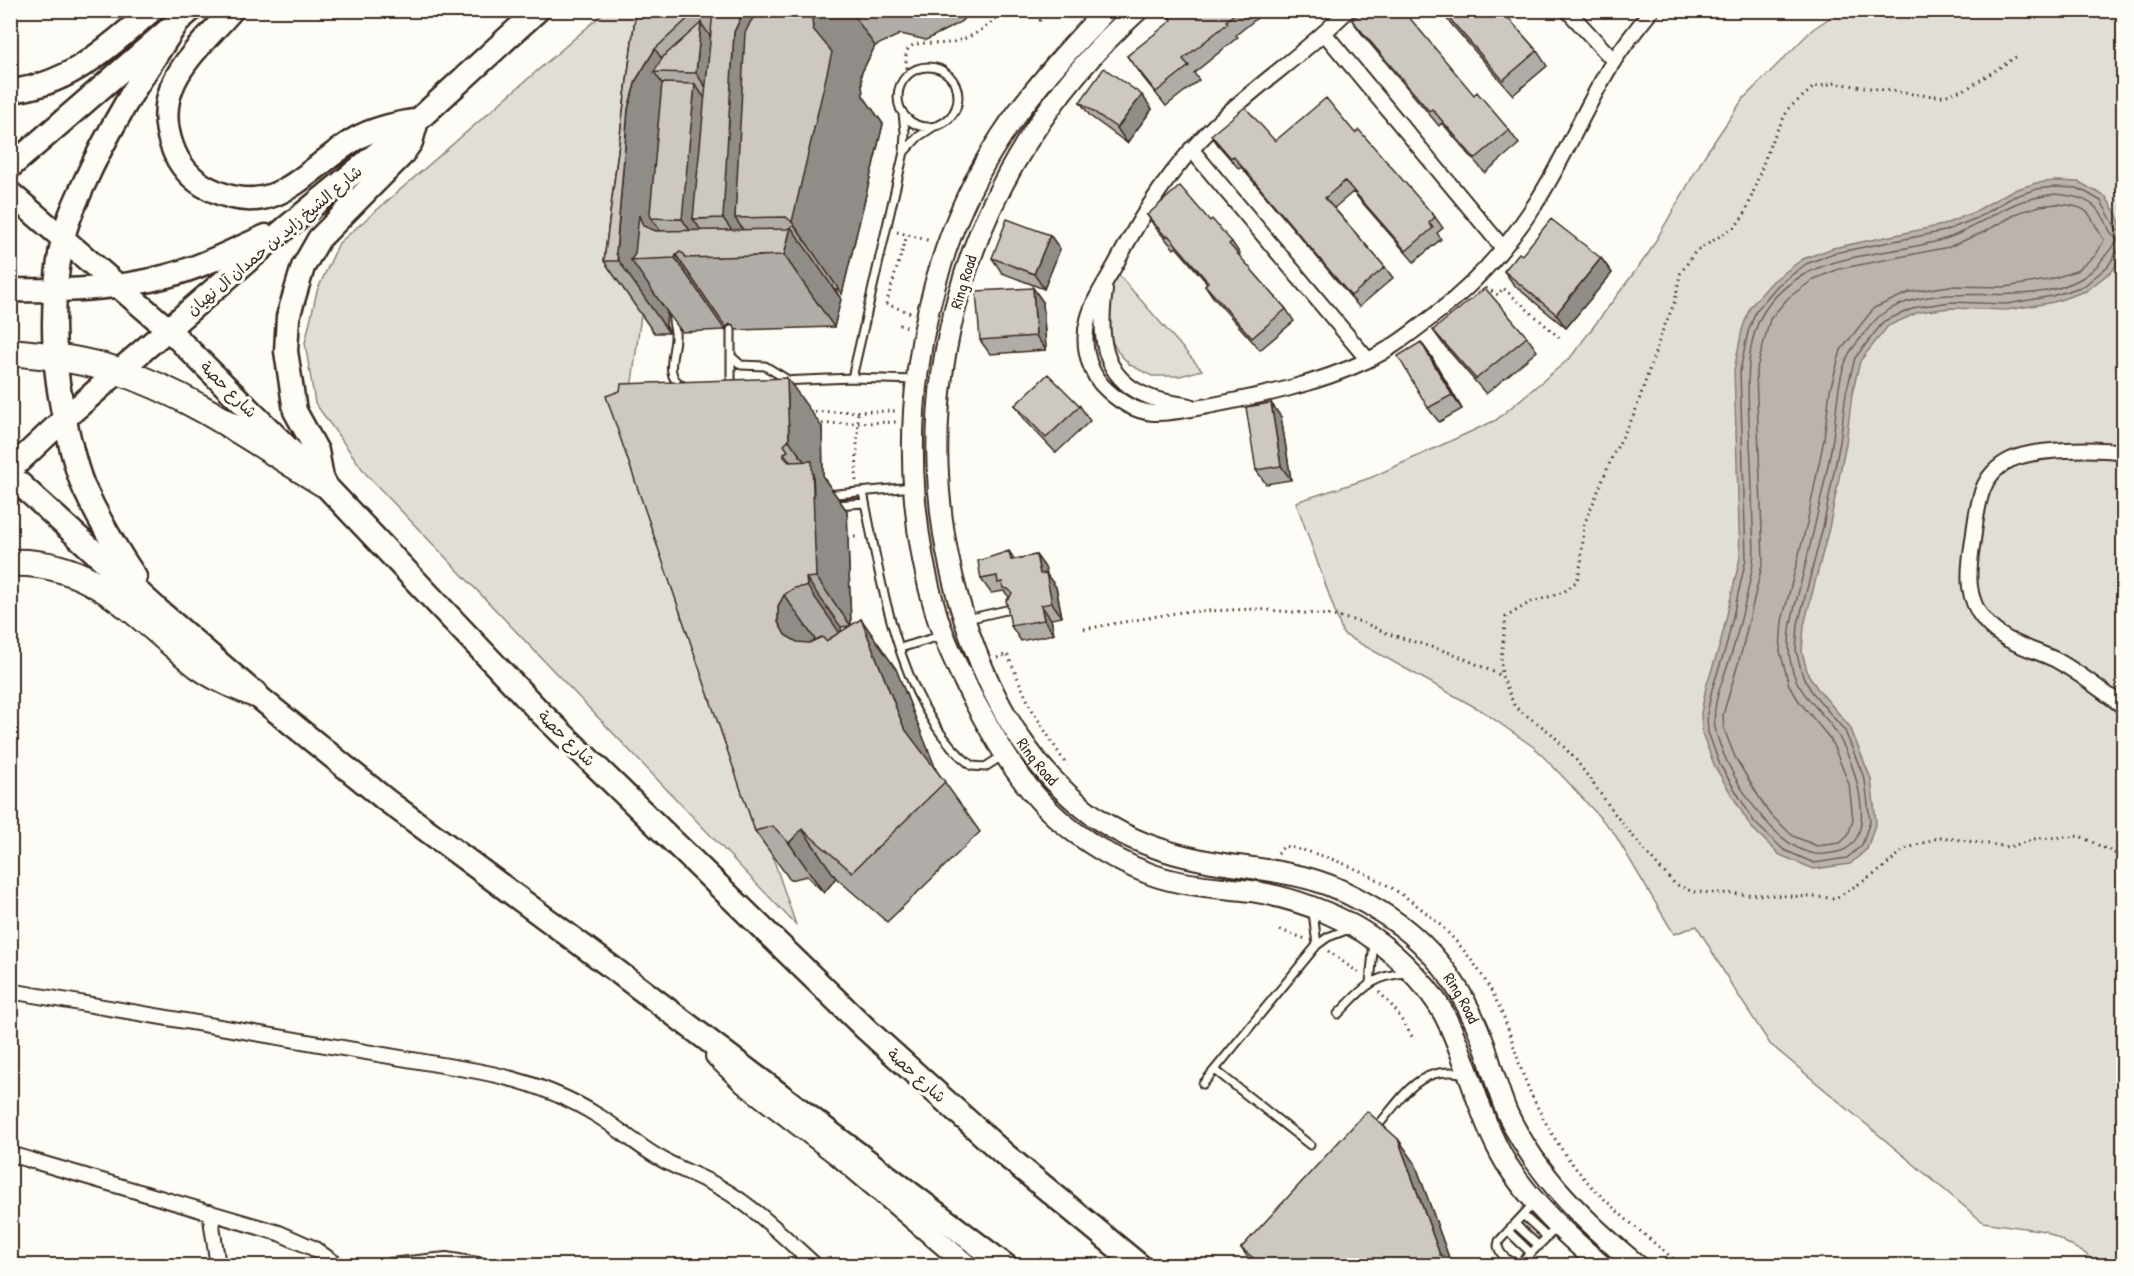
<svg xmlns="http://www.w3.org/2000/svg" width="2134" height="1276" viewBox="0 0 2134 1276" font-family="'Patrick Hand','Playpen Sans Arabic',sans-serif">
<rect width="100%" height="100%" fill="#fdfcf7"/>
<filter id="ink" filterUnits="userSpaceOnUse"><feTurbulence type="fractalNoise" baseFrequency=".0167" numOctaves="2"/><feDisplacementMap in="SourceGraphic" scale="12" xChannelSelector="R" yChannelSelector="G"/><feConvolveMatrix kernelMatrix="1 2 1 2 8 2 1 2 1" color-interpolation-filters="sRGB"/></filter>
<g filter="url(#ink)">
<!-- green -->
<path fill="#e1ded7" stroke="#8e847a" stroke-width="1.5" d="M691,10L673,76L626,427L796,925L366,474L315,403L305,343L317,291L339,243L606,11Z
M1840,11H2123V1265H2096L2086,1254L2045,1231L1983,1222L1770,1044L1731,984L1697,926L1674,934L1614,833L1567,781L1535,748L1482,711L1343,634L1296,502L1370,478L1496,420L1570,358L1648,254L1705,155L1743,99L1813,29Z
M1118,274L1202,370L1180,376H1152L1130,365L1118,352L1108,334V295Z"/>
<!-- water -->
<path fill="#bbb4ad" stroke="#887d74" stroke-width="1.5" d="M2055,181L2079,182L2106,197L2117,215L2123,232L2121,257L2113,270L2086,291L2054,302L2007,310L1951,308L1919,312L1888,326L1860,361L1852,394L1846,443L1829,528L1804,625L1802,652L1808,674L1817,688L1850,727L1871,779L1876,822L1867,849L1850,864L1814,869L1780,855L1751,827L1715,767L1702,733L1701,713L1706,687L1720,645L1740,558L1734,370L1742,330L1750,307L1773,281L1803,259L1833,248L1943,225L1974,212L2011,191L2036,183Z"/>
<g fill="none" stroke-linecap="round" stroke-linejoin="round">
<!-- shore -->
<path stroke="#6e6157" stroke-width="1.5" d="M2055,194C2077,196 2094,199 2105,220C2109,229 2110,234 2118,240C2106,253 2099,268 2082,278C2022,313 1938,275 1882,314C1875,319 1869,328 1864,334C1859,341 1851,348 1848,356C1836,381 1837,416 1832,444C1822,500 1808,555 1794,610C1788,633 1786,658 1796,680C1806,702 1828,716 1839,737C1853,762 1875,824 1850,846C1842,853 1835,852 1825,854C1778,861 1722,767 1715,727C1711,701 1726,674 1733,649C1740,623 1750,588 1753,562C1755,550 1753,537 1753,526C1752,499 1752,472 1750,445C1749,406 1742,348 1763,313C1803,248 1885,259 1948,238C1974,229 1995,211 2020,202C2032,198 2043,196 2055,194Z
M2056,204C2093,206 2087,213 2104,240L2096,255L2076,271L2048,280L2005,287L1950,286L1910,292L1874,308L1841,350L1830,390L1824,439L1807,523L1782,621L1780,651L1789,685L1799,701L1831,740L1849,784L1853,820L1848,836L1840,843L1817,846L1793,836L1768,812L1735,757L1724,729L1723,715L1742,650L1763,561L1756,372L1770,319L1788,298L1814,279L1839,269L1949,247L1984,232L2020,212L2040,206Z
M2124,232L2117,230L2101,201L2089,194L2077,188L2055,187L2037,189L2013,197L1977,218L1945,231L1834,253L1806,264L1777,286L1756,311L1748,332L1740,371L1746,559L1726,647L1712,689L1707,714L1708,732L1720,765L1755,823L1784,850L1814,863L1847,858L1862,845L1870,821L1865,780L1845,731L1812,692L1803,677L1796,651L1798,624L1823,527L1840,442L1846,393L1855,358L1884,321L1917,307L1951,302L2007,304L2052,296L2084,286L2108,266L2117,252L2124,250"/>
<defs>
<path id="lane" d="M898 97a30 30 0 1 1 60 0a30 30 0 1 1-60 0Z
M904,152L918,137L933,127
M673,309C672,320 673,322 675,332C677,349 662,376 682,385
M731,356L741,365L765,366L788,380
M852,378L904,152L905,132L903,113
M780,381L852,378L916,380
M731,383V330
M863,492C880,576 899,710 972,766L985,767L1002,756
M826,495L913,487
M835,505L865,503
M967,619L1015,608
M900,648L940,636
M1313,912L1317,945
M1370,982L1374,942
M1338,1014C1361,991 1371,975 1407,973
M1215,1070L1310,1145
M1203,1084L1317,945L1328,937L1349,929
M1375,1129C1403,1098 1418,1063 1466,1074
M1535,1202L1499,1241L1498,1246C1500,1256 1511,1264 1521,1263L1556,1228
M1523,1215L1547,1237
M1515,1224L1539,1246
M1508,1231L1531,1253"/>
<path id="street" d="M1348,10C1306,53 1256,85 1214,126C1173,166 1144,210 1118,260C1108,279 1093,299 1088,320C1082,341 1087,367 1101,384C1115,399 1132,411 1153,413C1172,414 1189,409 1208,406C1261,396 1317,384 1366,361C1392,349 1415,330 1437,313C1474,285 1506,248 1532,209C1564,162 1584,107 1615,59C1626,42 1639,26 1652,10
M1567,10L1614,61
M1325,34L1503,248
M1191,149L1368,360
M1105,290C1099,332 1100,376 1145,395C1159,402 1175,403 1190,406
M2124,452C2096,448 2035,448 2010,460C1998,466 1988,476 1983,489C1976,507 1975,529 1972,547C1968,574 1966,599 1985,621C2003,643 2031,648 2056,660C2080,673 2102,691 2124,707
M10,991L477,1071C521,1079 562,1093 600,1117C619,1129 636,1144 656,1156C677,1169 700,1176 721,1188C756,1208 786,1239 816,1266
M10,1154L279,1233L313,1248L339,1266
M210,1212L218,1266
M390,1266L446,1260L484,1266"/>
<g id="secondary">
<path d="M1106,10C1068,50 1031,91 1000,138C912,272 890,464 937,616C945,643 958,668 970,693C997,744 1026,796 1073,831C1097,849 1125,865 1153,875C1184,886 1218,887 1251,891C1301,899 1355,920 1393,954C1413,972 1434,993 1446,1018C1469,1064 1479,1118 1506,1163C1532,1204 1566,1234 1602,1266"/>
<path id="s1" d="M1138,10C963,168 890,408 969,633C996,709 1034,775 1101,821C1131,841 1167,853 1202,860C1240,868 1280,869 1317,881C1346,890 1388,914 1411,934C1445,963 1469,1003 1484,1044C1492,1068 1498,1093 1508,1115C1538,1177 1586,1223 1638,1266"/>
<path d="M716,1056L745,1084L839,1156L968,1266"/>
</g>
<path id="primary" d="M232,10C196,52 150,85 172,146C178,164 192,181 210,189C277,222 305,168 357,138C375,128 394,124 413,121
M10,91C71,85 108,47 152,10
M10,167L191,10
M10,193L168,329L323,483L539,711L866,1029L1003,1153L1140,1266
M10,290C63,291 116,290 167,276C202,267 234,250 266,236
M10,470L64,419L119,371L287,227L418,120L538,10
M10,475L158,610L255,694L386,800L618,972L1006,1266
M323,483L317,451L295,411L286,351L288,317L303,267L319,239L401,156L411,142L416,124
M135,577C116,549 99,520 85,490C77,473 73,455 69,438C52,373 49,305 63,239C66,222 75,204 82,188C108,129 142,76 177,23"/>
<path id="highway" d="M10,352C47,355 83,360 118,371C192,395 257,443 323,483
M10,563C94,559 139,619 198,665C216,678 235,686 255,694"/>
</defs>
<!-- lane casing -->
<use href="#lane" stroke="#3b2a1e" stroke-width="11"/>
<!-- street casing -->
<use href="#street" stroke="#3b2a1e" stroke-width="18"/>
<!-- secondary casing -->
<use href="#secondary" stroke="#3b2a1e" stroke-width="24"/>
<!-- primary casing -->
<use href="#primary" stroke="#3b2a1e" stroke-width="27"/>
<!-- highway casing -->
<use href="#highway" stroke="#3b2a1e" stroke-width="30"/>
<!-- path -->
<path stroke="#3b2a1e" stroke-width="3" stroke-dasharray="1.5 4.5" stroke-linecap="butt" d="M1032,10L1040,20L1051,10
M2016,57L1968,88L1944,96L1919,95L1835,83L1814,87L1789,108L1771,142L1746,212L1736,226L1695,252L1680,274L1675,301L1662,332L1634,415L1613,455L1584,525L1581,563L1577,581L1564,592L1529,603L1506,617L1501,658L1502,676L1515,707L1551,733L1576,760L1618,818L1655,863L1675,884L1693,892L1836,898L1878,872L1905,849L1940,837L2009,847L2035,839L2080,836L2124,858
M908,74C907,66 903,53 910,47C920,40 936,45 948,43C971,39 989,27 1004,10
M897,232L931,241
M1486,288L1498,295L1503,288L1561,339
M886,304L907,235
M886,304L911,313
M899,325L909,327
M809,412L898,411
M816,424L897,422
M856,481L858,411
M848,537H860
M1084,629L1181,612L1255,609L1328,615L1362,622L1389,634L1454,654L1502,676
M997,658L1007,654L1031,708L1067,766
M1278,854L1284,846C1377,864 1464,924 1502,1013C1511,1034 1516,1056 1524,1077C1533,1100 1544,1121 1557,1142C1588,1192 1637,1228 1682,1266
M1280,930L1306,939
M1328,951L1359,973
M1379,992L1394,1008L1413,1038"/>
<!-- lane -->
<use href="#lane" stroke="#fdfcf7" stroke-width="7"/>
<!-- street -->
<use href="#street" stroke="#fdfcf7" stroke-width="14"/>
<!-- secondary -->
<use href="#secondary" stroke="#fdfcf7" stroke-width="20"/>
<!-- primary -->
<use href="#primary" stroke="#fdfcf7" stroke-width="22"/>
<!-- highway -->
<use href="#highway" stroke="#fdfcf7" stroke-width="26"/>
</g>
<!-- wall -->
<path fill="#b0aca7" stroke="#3b2a1e" stroke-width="1.5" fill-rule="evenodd" d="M636,10H974L959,23L926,40L901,34L875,46L861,74L863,96L883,124L842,294L837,289H835L841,299L834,327L737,330L733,325L730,324L726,327L725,330L682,332L667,312L666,325L669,333H654L604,261Z
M1170,10H1267L1236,35L1238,37L1194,73L1199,80L1166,106L1137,70L1127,56L1172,21L1166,13Z
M1439,10H1501L1537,51L1547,66L1513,95Z
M1352,20L1474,95L1509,130L1519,144L1485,173L1442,123L1439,126L1362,34Z
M1080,102L1152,109L1127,143L1090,116Z
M1355,133L1435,217L1443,228L1437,233L1441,239L1414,262L1353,192L1334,208L1385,267L1393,278L1359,307L1241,167L1239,169L1219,146L1211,135L1275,141Z
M1147,215L1210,221L1232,242L1240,254L1238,255L1286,309L1294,321L1260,350L1213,297L1205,285L1207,283L1176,247L1174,249L1155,227Z
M1050,235L1060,249L1044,289L1002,273L992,258Z
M1522,255L1601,258L1612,273L1566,328L1514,285L1504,271Z
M1033,288L1043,302L1046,350L990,354L980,340Z
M1433,330L1527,337L1537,351L1486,394L1443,344Z
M1431,356L1462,409L1439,422L1428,408Z
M620,391L822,427L823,477L847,511L851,626L861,619L896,669L936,770L980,832L887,922L836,878L824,893L807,876L790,880L755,831ZM850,626L841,632V627Z
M1271,403L1281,417L1291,480L1266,484L1256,470Z
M1015,405L1080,406L1090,421L1056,453L1025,420Z
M1036,555L1046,569L1047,575L1056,587L1062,617L1051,619L1054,634L1021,641L1011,626L1010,598L1004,591L991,593L981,579L1015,559Z
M1398,1139L1415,1163L1449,1258L1468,1266H1254L1241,1248Z"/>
<!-- shaded-wall -->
<path fill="#908c88" stroke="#3b2a1e" stroke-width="1.5" d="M745,10H762L735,218L761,256H750L723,218L693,219L720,257H708L682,219L651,218L673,248L631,260L667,312L666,325L669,333L619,261L616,253L628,109L636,80L655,49L671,72H654L691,124L695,84L728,132L729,121L696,73L701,23L732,67L734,32L742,15Z
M811,10H850L875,46L861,74L863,96L883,124L842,294L792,222L813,29Z
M1142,95L1152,109L1127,143L1117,128Z
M791,227L841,299L834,327L784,255Z
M1050,235L1060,249L1044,289L1034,274Z
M676,255L726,327L725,330L675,258Z
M1601,258L1612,273L1566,328L1556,314Z
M1033,288L1043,302L1046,350L1036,336Z
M1421,342L1431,356L1462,409L1452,395Z
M787,378L822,427L823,477L847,511L851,626L816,577L784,457V453L814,495L813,474L789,440Z
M1271,403L1281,417L1291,480L1281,466Z
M1009,551L1019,566L1011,560Z
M1036,555L1046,569L1047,575L1056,587L1062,617L1052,603L1040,574Z
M806,578L841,627L842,636L807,586Z
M784,595L819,645L813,656L785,635L778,622V606Z
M1041,605L1051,619L1054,634L1044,620Z
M861,619L896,669L939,777L904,728Z
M802,829L836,878L824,893L789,843Z
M1398,1139L1415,1163L1452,1266L1440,1255Z"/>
<!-- building -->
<path fill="#cdc8c2" stroke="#3b2a1e" stroke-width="1.5" d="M636,10H697L655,49L636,80L628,109L616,253L619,261H604Z
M714,10H745L742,15L734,32L723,218L693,219L713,11Z
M760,10H811L813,29L832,52L792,222L786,217L735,218L745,33L751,21Z
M1170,10H1239L1226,21L1228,23L1183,59L1189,66L1156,92L1127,56L1172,20L1166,13Z
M1363,10H1403L1474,95L1477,92L1509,130L1475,159L1432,109L1429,111L1352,20Z
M1442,10H1501L1537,51L1503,80Z
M701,23L696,73L654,72L663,57Z
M1104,68L1142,95L1117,128L1080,102Z
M662,83L695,84L682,219L651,218L650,213Z
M1326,98L1355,133L1359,130L1435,217L1429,223L1433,228L1406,251L1345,181L1325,198L1385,267L1351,296L1233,156L1231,158L1211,135L1245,107L1275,141Z
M1180,186L1210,221L1212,219L1232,242L1229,244L1286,309L1252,338L1205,285L1208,282L1168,235L1166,237L1147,215Z
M639,215L643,226L656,231L787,229L791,227L784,255L686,258L684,254L680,252L676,255L675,258L631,260L635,254Z
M1007,219L1050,235L1034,274L992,258Z
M1551,219L1601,258L1556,314L1504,271L1519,253L1522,255Z
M1033,288L1036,336L980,340L976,291Z
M1485,288L1527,337L1476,379L1433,330Z
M1421,342L1452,395L1428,408L1398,356Z
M1048,374L1080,406L1046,438L1015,405Z
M787,378L789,440L784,445L788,451L784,453V457L789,462L812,461L816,577L806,578L807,586L794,588L784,595L778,606V622L785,635L797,642L809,643L822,637L826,641L861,619L904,728L945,782L852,872L802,829L789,843L773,826L755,831L606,396L620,391L621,384Z
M1271,403L1281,466L1256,470L1246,407Z
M1009,551L1011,560L1036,555L1040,574L1046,573L1052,603L1041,605L1044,620L1011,626L1006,600L1010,597L1012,593L1008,589L1003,588L1002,582L998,583L997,576L981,579L978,561Z
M1367,1111L1398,1139L1440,1255L1468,1266H1263L1241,1248Z"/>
</g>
<g text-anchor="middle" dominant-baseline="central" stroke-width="6" stroke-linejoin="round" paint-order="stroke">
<!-- street labels -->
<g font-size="16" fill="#3b2a1e" stroke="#fdfcf7">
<text transform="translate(274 240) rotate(-40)">شارع الشيخ زايد بن حمدان آل نهيان</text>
<text transform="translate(963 282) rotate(-73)">Ring Road</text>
<text transform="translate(229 389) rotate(45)">شارع حصة</text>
<text transform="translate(567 738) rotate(44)">شارع حصة</text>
<text stroke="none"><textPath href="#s1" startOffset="831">Ring Road</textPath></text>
<text stroke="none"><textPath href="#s1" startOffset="1335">Ring Road</textPath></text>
<text transform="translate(917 1075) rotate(42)">شارع حصة</text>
</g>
</g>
<!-- margin -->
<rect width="2134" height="1276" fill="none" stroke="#fdfcf7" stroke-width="36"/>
<rect x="18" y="18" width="2098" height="1240" fill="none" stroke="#3b2a1e" stroke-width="2" filter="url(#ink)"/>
</svg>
